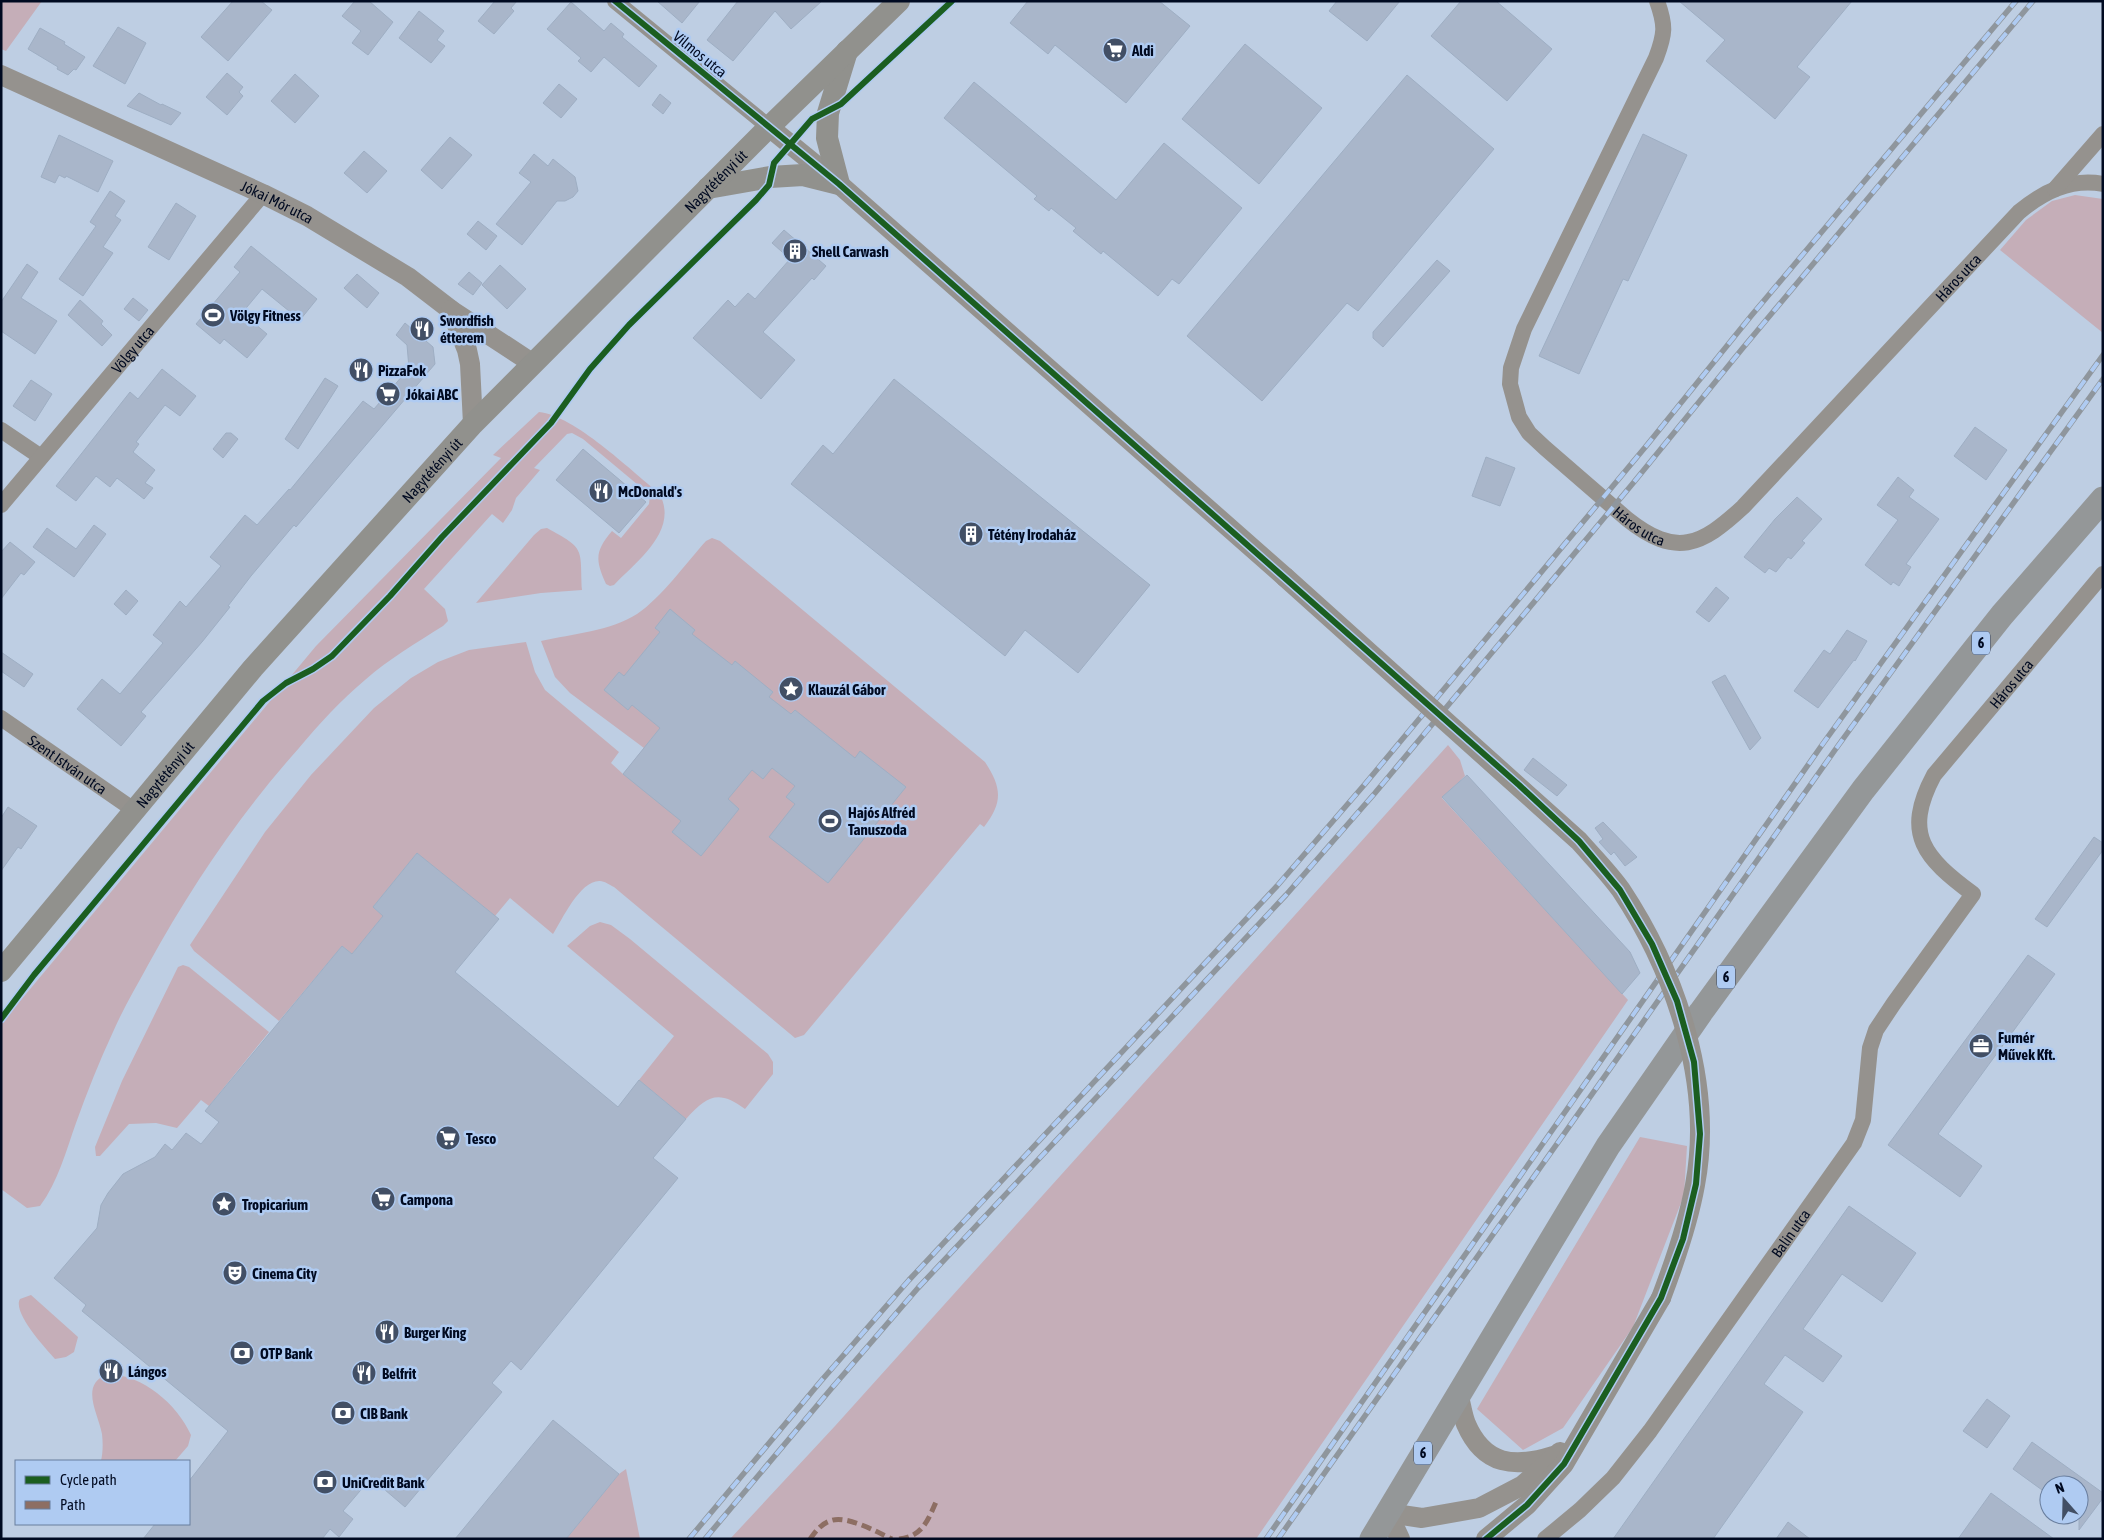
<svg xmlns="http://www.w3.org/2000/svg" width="2104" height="1540" viewBox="0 0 2104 1540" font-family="'Asap Condensed',sans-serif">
<rect width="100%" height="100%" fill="#becee3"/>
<!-- green -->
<path fill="#c5aeb8" d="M1,1H42L6,51L1,49Z
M2075,195L2103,199V333L2000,250L2026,220L2052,201Z
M539,412C575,416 629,469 659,493C680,530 637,561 614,585L610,586L606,584C595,560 595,551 612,531L621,538L649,504L650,495L583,439L572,433L567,434L534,468L540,470L516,498L512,510L503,523L492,514L424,589L445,609L448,621L443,626C416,643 389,659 365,680C341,700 319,724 299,748C240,814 191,887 148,965C136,987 123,1009 113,1032C99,1062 87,1092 76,1123C66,1151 58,1182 40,1206L27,1208L1,1189V1024L316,646L501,458L493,455Z
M547,528C586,549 580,548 582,590L541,593L476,603L534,535L541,529Z
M712,538L720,541L985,762C1002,788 1003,802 984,827L980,824L804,1035L795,1038L614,887C610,885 604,881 600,881C580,880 562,920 553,934L510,898L495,916L417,853L373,907L383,916L352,954L342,946L279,1021L194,951L190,945L265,832L311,775L374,708L411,678L438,662L469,650L526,642L535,672L545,690L619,752L611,763L623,774L644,748L570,693L555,677L541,641C573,634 610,631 637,614C661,598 687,562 706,541Z
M1448,745L1460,760L1465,776L1442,798L1628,1000L1256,1539H730L835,1426Z
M600,922L611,925L630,939L768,1054L773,1062V1074L745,1109C718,1089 707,1096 686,1119L639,1080L674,1036L567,946L590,926Z
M183,965L189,967L269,1032L209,1106L201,1100L177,1128L156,1123L129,1124L100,1156H96L95,1147L122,1081L178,967Z
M1640,1137L1687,1146L1684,1195L1633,1327L1563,1428L1523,1450L1477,1409Z
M31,1295L78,1337L74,1352L66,1357L55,1359C45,1348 12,1312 20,1299Z
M108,1374C143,1375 177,1404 191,1435L188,1446L175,1461H101C103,1452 103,1443 102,1434C98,1413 79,1384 108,1374Z
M626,1469L640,1539H566L619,1474Z"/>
<!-- building -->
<path fill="#a9b6ca" stroke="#9eaec3" d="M233,1H261L272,10L228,61L201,37Z
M355,1H369L393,22L368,55L352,43L361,31L342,16Z
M495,1H517L511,8L514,11L494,34L478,21Z
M657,1H700L682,23Z
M738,1H822L791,29L775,11L733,61L707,40Z
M1028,1H1159L1190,26L1126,103L1055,45L1048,54L1010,23Z
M1337,1H1400L1367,41L1329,11Z
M1461,1H1496L1552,49L1507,101L1431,36Z
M1679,1H1852L1797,67L1810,77L1775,119L1706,61L1725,40Z
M571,2L604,31L611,23L624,34L622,37L657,66L639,87L604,57L591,72L578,61L581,58L547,29Z
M419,11L444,31L437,40L445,46L431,63L399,38Z
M118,27L146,43L125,84L93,66Z
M40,28L65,42L64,44L85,57L76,70L74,69L68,75L57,69L58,67L28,49Z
M1245,44L1322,108L1259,184L1182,119Z
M227,73L243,87L239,92L243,96L227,115L206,97Z
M295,74L319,96L295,123L271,101Z
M1407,75L1494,149L1358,311L1347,303L1262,401L1187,336Z
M974,82L1116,200L1164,143L1242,208L1179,284L1172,279L1158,296L1103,251L1101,254L1073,231L1076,228L1051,208L1049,211L1034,199L1037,196L944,118Z
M559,84L577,99L561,118L543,103Z
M139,93L161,105L162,104L181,113L171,125L127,106Z
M660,94L671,103L663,114L652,105Z
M1643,134L1687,155L1628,281L1623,279L1579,374L1539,356Z
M59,135L113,161L98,192L66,176L65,178L59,175L55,183L41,177Z
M450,137L472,155L442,189L421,170Z
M364,151L387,171L367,193L344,173Z
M534,154L548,166L553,159L575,177L578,191L573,197L565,201H557L522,245L496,224L531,182L519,173Z
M110,191L125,201L115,216L121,220L103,247L113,253L83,296L59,279L96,226L90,222Z
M176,203L196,216L169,260L148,247Z
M478,221L497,236L486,250L467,234Z
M784,230L826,266L814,280L812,278L763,332L795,360L761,399L693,338L728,300L735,307L748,293L755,299L790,259L772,243Z
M251,246L317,299L300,320L262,289L242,313L267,334L247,358L224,339L220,344L196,324L240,272L234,267Z
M1437,260L1450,271L1383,347L1373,338V332Z
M27,264L38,272L21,298L57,321L35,354L1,331V302Z
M500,265L526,289L507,309L482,285Z
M469,272L482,283L473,295L458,284Z
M357,274L379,293L367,308L344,288Z
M133,298L148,310L139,321L124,309Z
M80,300L103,321L101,324L112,335L102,346L68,315Z
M405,323L433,347L435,364L296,527L294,525L251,576L228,606L230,607L202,642L141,712L146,716L121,746L77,709L102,679L120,694L163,643L153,635L180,601L186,607L221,566L210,557L245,515L257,525L289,489L290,490L363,401L374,409L409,368L407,345L396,335Z
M162,369L196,396L180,416L165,405L136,442L139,444L133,452L155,470L145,483L153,488L144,499L117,478L110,487L96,476L76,501L56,486L130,392L138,399Z
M325,378L338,386L298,449L285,439Z
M894,379L1150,585L1078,673L1025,630L1005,656L791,484L823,445L833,454Z
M31,380L52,394L35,421L13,406Z
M1975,427L2007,450L1986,480L1954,456Z
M226,433H231L238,439L223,458L213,449Z
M583,449L646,502L619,533L556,480Z
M1486,457L1515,468L1500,506L1472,496Z
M1898,477L1914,490L1909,497L1939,519L1906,564L1911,567L1899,586L1893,582L1891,585L1865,565L1898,520L1877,505Z
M1797,497L1822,519L1802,541L1805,543L1791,559L1788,557L1776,572L1769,568L1765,573L1744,557L1775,519Z
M94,525L106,534L74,577L33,547L47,528L76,549Z
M10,542L35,562L24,575L21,573L1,599V552Z
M1716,587L1729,598L1709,622L1696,612Z
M126,590L138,601L126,615L114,604Z
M670,609L695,630L692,634L732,665L735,661L773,692L769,697L791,714L795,710L855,758L860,751L906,787L828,883L769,837L795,804L786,797L795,786L772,768L763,779L752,770L728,799L739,809L701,856L672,832L681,821L623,774L660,728L632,705L628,710L604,690L619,672L624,676L660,632L655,628Z
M1847,630L1867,641L1855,661L1854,660L1818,708L1794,691L1824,650L1830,654Z
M1,652L33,674L24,687L1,671Z
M1725,675L1761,738L1750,750L1712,682Z
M1533,758L1567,785L1557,796L1524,770Z
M1467,775L1630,952L1640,973L1622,994L1442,797Z
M8,807L37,826L21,849L18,847L1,871V818Z
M1603,822L1637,857L1625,866L1614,852L1611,855L1599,842L1603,839L1595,828Z
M2094,837L2103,843V850L2047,927L2035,919Z
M417,853L499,919L455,972L618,1107L639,1080L686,1119L653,1158L678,1178L521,1370L511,1361L492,1383L502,1392L405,1507L371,1478L343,1511L353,1519L339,1537L330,1529L322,1539H143L155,1524H189V1481L228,1431L82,1311L86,1305L54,1278L97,1228L101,1205L108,1193L123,1174L155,1157L165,1144L172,1150L186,1133L201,1144L219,1122L205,1111L342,946L352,954L383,916L373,907Z
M2028,955L2055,974L1938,1134L1982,1166L1960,1197L1888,1145Z
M1849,1206L1916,1253L1882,1302L1842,1274L1803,1329L1842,1356L1823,1382L1785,1355L1764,1384L1803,1412L1713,1539H1613Z
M1987,1399L2010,1416L1987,1448L1963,1431Z
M553,1420L619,1474L566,1539H455Z
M2032,1442L2103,1493V1498L2079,1530V1485H2049V1495L2013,1469Z
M1991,1493L2054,1539H1958Z
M1788,1522L1810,1539H1776Z"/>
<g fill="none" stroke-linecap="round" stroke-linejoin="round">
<!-- minor -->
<g stroke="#95928e" stroke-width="16">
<path d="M615,1L769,127"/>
<path id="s1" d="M1657,1C1666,26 1665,34 1656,58L1524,329L1511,368L1510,384L1519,417L1529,433L1545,448L1627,519C1676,558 1701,546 1743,507L2019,212C2043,192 2070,178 2103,184"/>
<path d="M2055,189L2103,134"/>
<path d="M1,430L41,457"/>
<path id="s2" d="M1,505L263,194"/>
<path id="s3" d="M1,718L134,810"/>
<path id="s4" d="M1545,1539L1580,1510L1613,1478L1650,1431L1854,1143L1863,1120L1870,1048L1876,1030L1894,1003L1973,894C1925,858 1902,835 1934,775L2103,574"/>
</g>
<!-- tertiary -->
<g stroke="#95928e" stroke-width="20">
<path id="s5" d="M1,75L263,194L307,216L408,277L451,310L532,363"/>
<path d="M769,127L839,184L1285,577"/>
<path d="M451,310L467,350L470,364L473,424"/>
<path d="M1458,1393C1461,1403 1462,1414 1466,1424C1484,1466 1515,1468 1553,1456"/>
<path d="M1388,1513L1422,1518L1479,1508L1523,1485L1560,1452"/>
<path d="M1388,1513L1400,1539"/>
<path d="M1486,1539L1527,1505L1564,1464L1661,1298"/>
</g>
<!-- secondary -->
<g stroke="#91918d" stroke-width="22">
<path d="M708,188L770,177L803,175L839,184L827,138L828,113L847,51"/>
<path id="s6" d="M1,971L253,668L473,424L769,127L899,1"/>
</g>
<!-- primary -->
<path stroke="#949798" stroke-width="25" d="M1372,1539L1608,1146L1701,1012L1863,790L2002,615L2103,499"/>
<defs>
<path id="rail" d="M689,1539L821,1381L909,1280L1277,886L1365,784L1647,445L1751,316L2016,1
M705,1539L831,1389L918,1288L1286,895L1375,793L1634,482L1742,349L2033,1
M1266,1539L1822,745L2103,355
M1278,1539L1835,750L2103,379"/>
</defs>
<!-- rail casing -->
<use href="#rail" stroke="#8f969d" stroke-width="5.5"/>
<!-- rail -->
<use href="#rail" stroke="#afcbf2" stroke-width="4" stroke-dasharray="11" stroke-linecap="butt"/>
<!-- tertiary-bridge -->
<path stroke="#95928e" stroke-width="20" d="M1285,577L1579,841C1593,857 1609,873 1621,890C1676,973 1714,1085 1695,1185C1688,1224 1675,1261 1661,1298"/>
<!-- quiet -->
<path stroke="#8d6e63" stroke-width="5" stroke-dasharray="10 5" stroke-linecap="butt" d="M810,1539C816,1531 821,1524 830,1521C845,1514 877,1532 892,1539
M899,1539C922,1537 928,1520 936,1502"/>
<defs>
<path id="cycleway" d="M615,1L839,184L1519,785L1579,841L1620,890L1652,944L1677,1001L1694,1062L1700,1134L1696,1184L1683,1239L1661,1298L1564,1464L1527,1505L1486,1539
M1,1019L34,975L263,701L286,683L313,669L332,656L390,596L442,537L551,423L590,369L629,325L756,200L769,185L774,163L812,119L841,104L952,1"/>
</defs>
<!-- cycleway casing -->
<use href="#cycleway" stroke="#afcbf2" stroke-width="9"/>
<!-- cycleway -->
<use href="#cycleway" stroke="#1b5e20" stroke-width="6"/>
</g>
<!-- icons -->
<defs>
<symbol id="supermarket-disc" viewBox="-11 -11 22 22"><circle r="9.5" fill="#424f65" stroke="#afcbf2"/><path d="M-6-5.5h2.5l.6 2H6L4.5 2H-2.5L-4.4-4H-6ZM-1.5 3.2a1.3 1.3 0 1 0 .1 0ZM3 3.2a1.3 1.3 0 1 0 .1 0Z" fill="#fff"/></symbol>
<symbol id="building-disc" viewBox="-11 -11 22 22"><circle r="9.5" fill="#424f65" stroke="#afcbf2"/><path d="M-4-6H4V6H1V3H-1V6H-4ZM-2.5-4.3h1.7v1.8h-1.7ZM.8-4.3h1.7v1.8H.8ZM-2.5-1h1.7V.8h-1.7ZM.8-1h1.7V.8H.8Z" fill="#fff"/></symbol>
<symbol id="stadium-disc" viewBox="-11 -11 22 22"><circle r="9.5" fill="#424f65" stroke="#afcbf2"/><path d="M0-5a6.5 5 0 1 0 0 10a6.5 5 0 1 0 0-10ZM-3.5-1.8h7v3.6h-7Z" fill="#fff"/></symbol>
<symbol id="restaurant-disc" viewBox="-11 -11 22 22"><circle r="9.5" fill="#424f65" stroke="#afcbf2"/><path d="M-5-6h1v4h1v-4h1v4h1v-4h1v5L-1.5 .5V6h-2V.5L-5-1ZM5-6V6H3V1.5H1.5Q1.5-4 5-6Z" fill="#fff"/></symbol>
<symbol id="sight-disc" viewBox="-11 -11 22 22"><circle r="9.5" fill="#424f65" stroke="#afcbf2"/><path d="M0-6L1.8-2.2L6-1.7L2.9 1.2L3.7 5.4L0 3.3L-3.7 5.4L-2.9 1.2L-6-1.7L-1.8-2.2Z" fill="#fff"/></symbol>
<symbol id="office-disc" viewBox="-11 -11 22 22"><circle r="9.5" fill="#424f65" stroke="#afcbf2"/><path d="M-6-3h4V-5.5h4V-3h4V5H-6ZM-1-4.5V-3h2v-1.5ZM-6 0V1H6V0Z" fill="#fff"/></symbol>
<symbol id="theatre-disc" viewBox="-11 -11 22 22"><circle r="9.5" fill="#424f65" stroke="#afcbf2"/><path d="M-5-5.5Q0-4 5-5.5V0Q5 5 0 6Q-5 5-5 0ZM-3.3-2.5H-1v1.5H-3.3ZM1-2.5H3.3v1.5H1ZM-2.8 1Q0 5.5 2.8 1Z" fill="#fff"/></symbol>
<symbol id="bank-disc" viewBox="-11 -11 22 22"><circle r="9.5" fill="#424f65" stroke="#afcbf2"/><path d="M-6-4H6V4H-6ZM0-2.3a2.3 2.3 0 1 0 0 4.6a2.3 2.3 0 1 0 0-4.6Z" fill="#fff"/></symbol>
</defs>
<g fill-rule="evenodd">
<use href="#supermarket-disc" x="1101" y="36" width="28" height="28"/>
<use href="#building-disc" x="781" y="237" width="28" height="28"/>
<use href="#stadium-disc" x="199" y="301" width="28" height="28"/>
<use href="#restaurant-disc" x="408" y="315" width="28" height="28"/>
<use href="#restaurant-disc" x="347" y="356" width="28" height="28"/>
<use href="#supermarket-disc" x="374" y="380" width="28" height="28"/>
<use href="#restaurant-disc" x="587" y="477" width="28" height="28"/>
<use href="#building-disc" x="957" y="520" width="28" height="28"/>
<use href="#sight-disc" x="777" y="675" width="28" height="28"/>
<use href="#stadium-disc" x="816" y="807" width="28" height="28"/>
<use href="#office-disc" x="1967" y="1032" width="28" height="28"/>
<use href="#supermarket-disc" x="434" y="1124" width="28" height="28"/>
<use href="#supermarket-disc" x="369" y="1185" width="28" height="28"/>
<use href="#sight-disc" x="210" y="1190" width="28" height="28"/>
<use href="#theatre-disc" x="221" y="1259" width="28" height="28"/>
<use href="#restaurant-disc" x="373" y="1318" width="28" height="28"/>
<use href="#bank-disc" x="228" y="1339" width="28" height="28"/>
<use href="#restaurant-disc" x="97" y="1357" width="28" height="28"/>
<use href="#restaurant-disc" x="350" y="1359" width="28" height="28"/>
<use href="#bank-disc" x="329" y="1399" width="28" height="28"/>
<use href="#bank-disc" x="311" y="1468" width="28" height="28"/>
</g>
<g text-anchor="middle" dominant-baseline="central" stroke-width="5" stroke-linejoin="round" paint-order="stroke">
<!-- shield labels -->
<g fill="#afcbf2" stroke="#344460" stroke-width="1">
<rect x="1972" y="631.5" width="18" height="23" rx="4"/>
<rect x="1717" y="965.5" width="18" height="23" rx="4"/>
<rect x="1414" y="1441.5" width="18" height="23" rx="4"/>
</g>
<g font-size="14" font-weight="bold" fill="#000a21">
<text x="1981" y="643">6</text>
<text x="1726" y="977">6</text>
<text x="1423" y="1453">6</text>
</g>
<!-- poi labels -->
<g font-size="15" font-weight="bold" fill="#000a21" stroke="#afcbf2" text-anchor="start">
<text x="1132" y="50">Aldi</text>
<text x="812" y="251">Shell Carwash</text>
<text x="230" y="315">Völgy Fitness</text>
<text x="440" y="320">Swordfish<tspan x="440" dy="17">étterem</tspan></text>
<text x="378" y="370">PizzaFok</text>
<text x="406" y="394">Jókai ABC</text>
<text x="618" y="491">McDonald's</text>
<text x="988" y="534">Tétény Irodaház</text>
<text x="808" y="689">Klauzál Gábor</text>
<text x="848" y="812">Hajós Alfréd<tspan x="848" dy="17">Tanuszoda</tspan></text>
<text x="1998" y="1037">Furnér<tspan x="1998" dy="17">Művek Kft.</tspan></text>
<text x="466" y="1138">Tesco</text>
<text x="400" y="1199">Campona</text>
<text x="242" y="1204">Tropicarium</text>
<text x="252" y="1273">Cinema City</text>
<text x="404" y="1332">Burger King</text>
<text x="260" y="1353">OTP Bank</text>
<text x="128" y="1371">Lángos</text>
<text x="382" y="1373">Belfrit</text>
<text x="360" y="1413">CIB Bank</text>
<text x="342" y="1482">UniCredit Bank</text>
</g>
<!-- street labels -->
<g font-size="15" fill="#000a21" stroke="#afcbf2">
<text transform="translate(700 54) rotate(39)">Vilmos utca</text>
<text stroke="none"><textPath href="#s6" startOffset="1066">Nagytétényi út</textPath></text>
<text stroke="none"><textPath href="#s5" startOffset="304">Jókai Mór utca</textPath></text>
<text stroke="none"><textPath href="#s1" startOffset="1049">Háros utca</textPath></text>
<text stroke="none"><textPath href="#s2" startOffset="204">Völgy utca</textPath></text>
<text stroke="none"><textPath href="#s6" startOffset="661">Nagytétényi út</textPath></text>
<text stroke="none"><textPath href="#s1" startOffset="615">Háros utca</textPath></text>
<text stroke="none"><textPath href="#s4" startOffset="1050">Háros utca</textPath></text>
<text stroke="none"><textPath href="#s3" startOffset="81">Szent István utca</textPath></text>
<text stroke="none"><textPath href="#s6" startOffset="256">Nagytétényi út</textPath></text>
<text stroke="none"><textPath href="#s4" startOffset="394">Balin utca</textPath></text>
</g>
</g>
<!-- border -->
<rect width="2104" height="1540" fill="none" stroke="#000a21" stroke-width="5"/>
<!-- legend -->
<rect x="15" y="1460" width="175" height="65" fill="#afcbf2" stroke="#697e9e"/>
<rect x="25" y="1476" width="25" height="8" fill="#1b5e20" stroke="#697e9e"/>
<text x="60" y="1485" font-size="15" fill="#000a21">Cycle path</text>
<rect x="25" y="1501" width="25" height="8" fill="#8d6e63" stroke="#697e9e"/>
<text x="60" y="1510" font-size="15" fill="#000a21">Path</text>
<!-- north arrow -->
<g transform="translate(2064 1500) rotate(340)"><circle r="24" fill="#afcbf2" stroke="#697e9e"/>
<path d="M0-4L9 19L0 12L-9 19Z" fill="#424f65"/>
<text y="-8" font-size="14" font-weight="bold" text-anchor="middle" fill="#000a21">N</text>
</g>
</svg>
